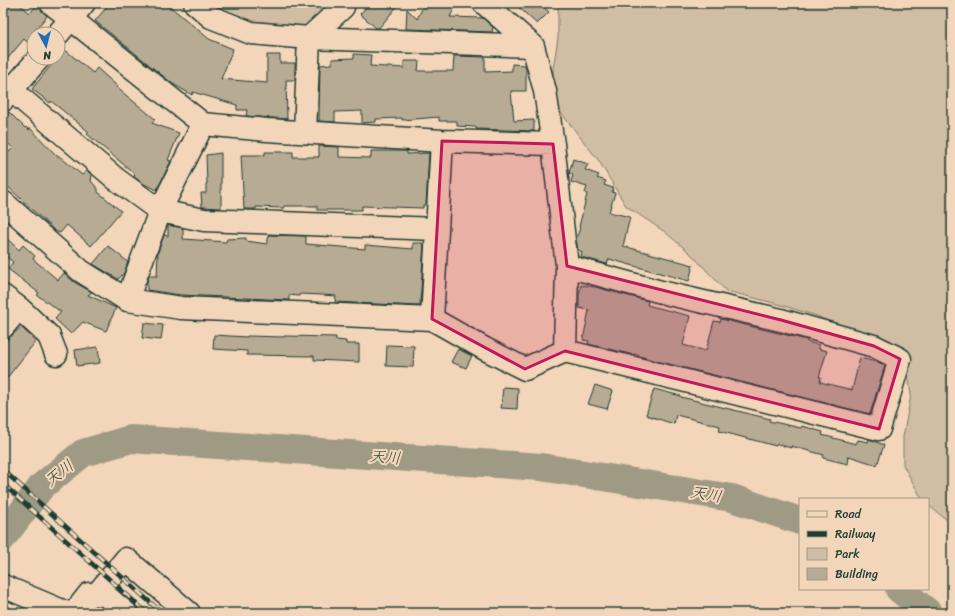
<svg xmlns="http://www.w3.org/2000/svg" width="955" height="616" viewBox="0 0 955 616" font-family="Sriracha,'Klee One',sans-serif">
<rect width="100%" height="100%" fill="#f3d6b9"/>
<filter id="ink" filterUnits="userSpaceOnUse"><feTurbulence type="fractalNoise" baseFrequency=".025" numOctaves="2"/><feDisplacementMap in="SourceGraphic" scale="8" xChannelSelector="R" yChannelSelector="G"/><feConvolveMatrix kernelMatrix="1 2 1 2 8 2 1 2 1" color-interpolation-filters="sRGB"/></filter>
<g filter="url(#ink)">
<!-- green -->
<path fill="#d1bda3" stroke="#787d6c" d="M209,3H320V17L311,26L293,32L248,25Z
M558,3H952V524L928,505V499H922L903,465V437L911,395L907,367L893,342L852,332L817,316L778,304L726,291L690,253L665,232L626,206L599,161L554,104L553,69L558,38Z"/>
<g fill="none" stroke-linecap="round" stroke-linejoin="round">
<!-- river -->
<path stroke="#9f9a84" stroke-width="28" d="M3,537L42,486L83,453L131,439L541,467L732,498L800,521
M899,589L929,613"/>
</g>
<!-- building -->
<path fill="#b8ab94" stroke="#1f3d34" d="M3,3H18L30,13L37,5L47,16L36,29L37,31L27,42L24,39L3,64Z
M110,3H166L209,39L233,49L221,79L267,83V55H280V63H295V80H286L287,119L246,116L247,110H237V105L193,92L192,95L173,84L95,21Z
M370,3H400L379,28H376L360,14Z
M425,3H457L450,17L483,18L493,27L492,32L406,29L407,9L417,19Z
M514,3H540L549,12L537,24Z
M64,49L93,73L97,68L117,86L116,87L155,119L152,123L179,133L168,160L171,161L157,190L144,184L134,177L135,174L87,134L89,132L51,101L50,103L32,89Z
M354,54L371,55L370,66L404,68V61H419L418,71H453L454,56L485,57V72L512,71V64L525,65L526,70V91H511L514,121L534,120V131L476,129V127L457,126V121H439V117L402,120V118L376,119V122L362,123V111L335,112V122L319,121L320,65L332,64V59L354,58Z
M9,112L25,128L26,127L29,130L30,128L57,156H59L82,175L87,171L92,175L91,181L98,189V192L121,211L91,246L67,225L60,233L55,231L3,182V158L13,148L3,139V119Z
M319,146L339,147V157L371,158V151H407V154L429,153L426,205H423V208L362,206V210H317V206H284V208L256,207V209H244L241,155H265V152H293V157H319Z
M221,153V208L202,207L201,193H206V184H207L206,155Z
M573,159L588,164L585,170L599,175L597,178L606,181L604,185L613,188L612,192L615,193L609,212L630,217L623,246L693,265L689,281L609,259L607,264L581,257L582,252L578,250L576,239L580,228L579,227L587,194L585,193L587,187L571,182L573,175L569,173Z
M168,225L183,228V239L226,242L227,239L246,238V241L267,244L269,235L306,236V244L365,249V245L413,249V243H424L420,305L418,306L335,302L336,296L322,295L300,294L299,296L289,295V300L181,295L147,290V281L149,276H157L158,252L164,235L168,236Z
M3,235L19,250L23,245L35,256L33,259L58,280L64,273L74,282L92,292L88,295L116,308L106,331L83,322L71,334L55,319L61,312L37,295L39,293L8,269L13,262L3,254Z
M108,246L128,262L124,273L118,279L93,264Z
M581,285L595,287L648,301L647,305L690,316L683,345L706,351L714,321L720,322L721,319L807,340V342L819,345V349L827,351L819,377H821L820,382L852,390L860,358L880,363L885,365L870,414L649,359L634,354V355L588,344L589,341L583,340L589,310L579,308V295Z
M144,323L163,325L161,340L142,338Z
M21,327L36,341L3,383V339H8Z
M214,335L247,337V336L284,337V336L336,337V340L346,341V344H359V362L314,360V356L247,355V351L213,349Z
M387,345L414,346L413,367L386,366Z
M98,347L100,363L77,366L75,350Z
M458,349L472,356L466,368L451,362Z
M595,385L613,391L607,409L588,404Z
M503,387L518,388L517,409L501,408Z
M654,389L681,396V397L770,419L769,421L801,428L802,426L823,432L822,435L856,444L858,440L868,442L869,439L884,445L877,465L849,456L848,464L823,458L824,455L791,446V448L777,444L776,446L719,431L720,426L676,415L674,424L646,415Z"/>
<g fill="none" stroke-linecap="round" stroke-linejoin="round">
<defs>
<path id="minor" d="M51,3L203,124L267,130L442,141L553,144
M195,3L211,17L251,33L309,38L533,46
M484,3L533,46L545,91L553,144L567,266L565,351
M58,34L84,3
M3,83L116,179L160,211L204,220L436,229
M3,100L39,58
M305,132L309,38L343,7
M3,202L81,271L127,300L181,308L432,319L485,349L525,369L565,351L879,429L900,359L874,346L781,320L665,293L567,266
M3,296L19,308L49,336L56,354
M127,300L160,211L203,124
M432,319L442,141
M3,327L19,308
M3,586L67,613
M97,594L126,559L189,613
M74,613L89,594L105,595L126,613"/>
</defs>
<!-- minor casing -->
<use href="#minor" stroke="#1f3d34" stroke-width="25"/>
<!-- minor -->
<use href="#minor" stroke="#f3d6b9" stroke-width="22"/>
<defs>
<path id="rail" d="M3,470L162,613
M3,484L147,613"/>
</defs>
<!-- rail casing -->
<use href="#rail" stroke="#1f3d34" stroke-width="4.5"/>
<!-- rail -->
<use href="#rail" stroke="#f3d6b9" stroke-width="3" stroke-dasharray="9" stroke-linecap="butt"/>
</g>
</g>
<!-- marked area -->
<path fill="#c2185b" fill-opacity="0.2" stroke="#c2185b" stroke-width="3" stroke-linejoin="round" d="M442,141L553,144L567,266L781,320L874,346L900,359L879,429L565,351L525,369L432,319Z"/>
<g text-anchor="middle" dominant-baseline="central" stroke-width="4" stroke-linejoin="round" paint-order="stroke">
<!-- water labels -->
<g font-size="16" font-style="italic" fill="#324b40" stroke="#f3d6b9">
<text transform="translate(385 457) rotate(4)">天川</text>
<text transform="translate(59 473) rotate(-39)">天川</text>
<text transform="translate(706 494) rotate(9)">天川</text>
</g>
</g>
<!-- margin -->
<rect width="955" height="616" fill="none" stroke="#f3d6b9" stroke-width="16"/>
<rect x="8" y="8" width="939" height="600" fill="none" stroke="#1f3d34" stroke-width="1.5" filter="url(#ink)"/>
<!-- legend -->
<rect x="799" y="498" width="130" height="92" fill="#f3d6b9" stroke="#9e9984"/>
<rect x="807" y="511" width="20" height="6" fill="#f3d6b9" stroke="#9e9984"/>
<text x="835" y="518" font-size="12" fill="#1f3d34">Road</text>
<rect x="807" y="531" width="20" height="6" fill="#1f3d34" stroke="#9e9984"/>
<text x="835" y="538" font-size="12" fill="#1f3d34">Railway</text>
<rect x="807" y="548" width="20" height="12" fill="#d1bda3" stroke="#9e9984"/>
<text x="835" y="558" font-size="12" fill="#1f3d34">Park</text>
<rect x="807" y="568" width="20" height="12" fill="#b8ab94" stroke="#9e9984"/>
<text x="835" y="578" font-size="12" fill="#1f3d34">Building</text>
<!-- north arrow -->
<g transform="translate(46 46) rotate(173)"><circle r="19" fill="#f3d6b9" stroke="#9e9984"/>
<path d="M0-3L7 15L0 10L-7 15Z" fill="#1f6fb2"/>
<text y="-6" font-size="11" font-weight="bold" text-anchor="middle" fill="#1f3d34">N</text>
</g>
</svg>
